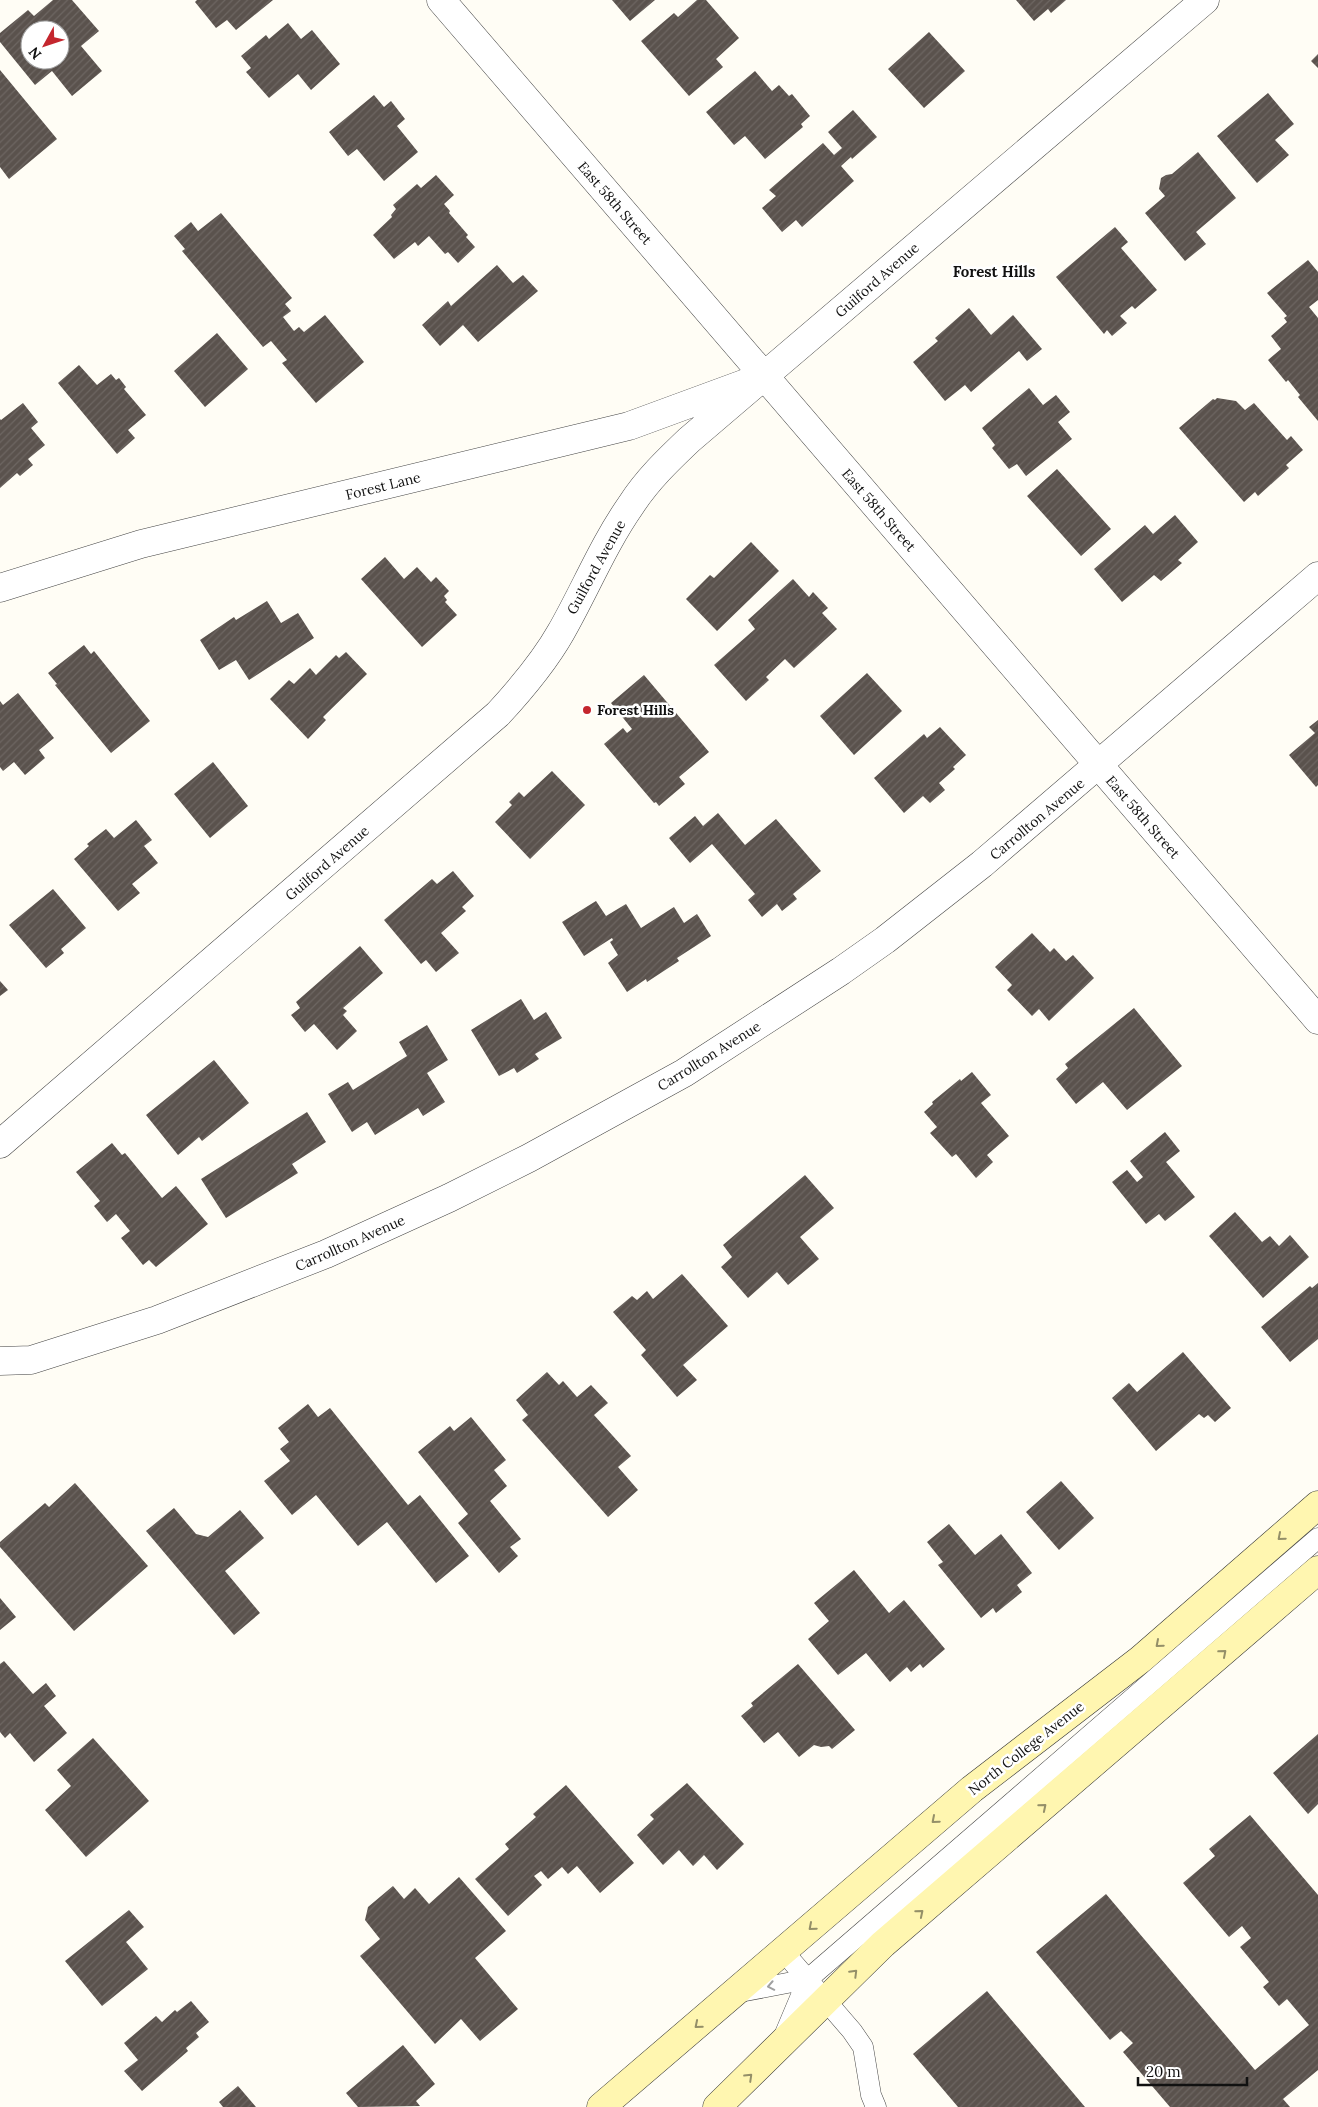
<svg xmlns="http://www.w3.org/2000/svg" width="1318" height="2107" viewBox="0 0 1318 2107" font-family="Lora,serif">
<defs>
<pattern id="building-hatch" width="6" height="6" patternUnits="userSpaceOnUse" patternTransform="scale(1.25)"><rect width="6" height="6" fill="#5a524d"/><path d="M-1 1l2-2M0 6l6-6M5 7l2-2" fill="none" stroke="#6d6662"/></pattern>
</defs>
<rect width="100%" height="100%" fill="#fffdf5"/>
<!-- building -->
<path fill="url(#building-hatch)" fill-rule="evenodd" d="M53,0H72L99,31L81,46L102,71L72,96L52,71L35,85L0,42V33L28,10L34,16ZM30,30H60V60H30Z
M197,0H273L236,30L227,20L216,28L195,2Z
M612,0H655L630,21Z
M697,0H706L739,38L716,59L723,67L689,96L641,41L674,13L678,17Z
M1016,0H1066L1051,13L1048,9L1034,21Z
M288,23L301,39L312,30L340,64L311,90L298,74L269,98L246,72L251,68L241,56L266,35L269,39Z
M929,32L965,71L924,108L888,69Z
M1318,54V68L1311,61Z
M0,70L57,139L9,179L0,167Z
M755,71L772,91L779,85L789,96L792,94L810,116L801,124L803,127L765,159L745,136L734,145L706,112Z
M1268,93L1294,124L1275,140L1289,155L1257,183L1217,136Z
M374,95L384,107L391,101L405,119L397,126L418,152L384,181L357,149L348,156L329,132Z
M853,110L877,137L852,159L851,157L841,166L854,181L802,227L796,220L782,232L762,208L776,196L769,190L823,143L834,155L842,148L828,132Z
M1198,152L1236,198L1196,232L1206,244L1185,261L1145,213L1165,196L1159,189L1161,178L1166,175L1172,174Z
M436,175L454,195L444,204L450,211L449,213L468,235L466,237L475,247L458,263L448,252L445,254L429,236L418,246L415,242L394,259L373,235L392,217L391,215L396,209L393,205L417,184L421,188Z
M221,213L292,298L285,304L291,311L283,317L294,331L299,327L304,332L325,315L364,362L316,403L282,363L287,360L271,341L263,347L182,251L185,249L174,236L191,222L198,231Z
M1115,227L1128,242L1121,248L1157,290L1135,309L1132,306L1120,316L1127,323L1112,336L1107,330L1104,334L1056,277Z
M1308,260L1318,272V300L1309,307L1318,318V421L1298,397L1300,395L1288,380L1286,382L1268,360L1281,349L1271,336L1287,322L1284,318L1287,316L1267,293Z
M497,265L513,283L523,275L538,291L478,342L463,325L440,346L422,325L448,301L451,306Z
M969,308L991,335L1013,315L1042,349L1027,361L1019,351L971,392L965,385L945,401L913,362L938,341L935,338Z
M217,333L248,369L205,407L174,371Z
M79,365L97,385L111,374L116,380L119,378L126,387L124,389L146,415L128,430L135,438L117,454L58,383Z
M1029,388L1043,405L1056,395L1070,412L1058,422L1072,439L1026,476L1017,464L1009,469L992,448L995,445L982,428Z
M1217,398L1236,401L1245,410L1254,403L1287,440L1291,436L1303,450L1286,465L1289,468L1258,496L1255,492L1244,502L1179,428L1213,399L1215,400Z
M23,403L38,422L31,428L45,445L28,459L33,465L20,476L17,473L0,488V419L1,420Z
M1057,469L1111,529L1081,556L1027,496Z
M1175,515L1198,542L1178,560L1182,563L1161,581L1154,575L1122,602L1094,569L1145,525L1153,534Z
M751,542L779,571L717,631L686,599L710,575L714,578Z
M385,557L404,579L417,567L431,582L436,577L449,591L444,596L447,600L445,602L457,615L422,647L361,579Z
M793,579L809,597L813,592L828,608L822,613L837,629L794,668L785,659L766,677L769,680L746,701L714,665L755,629L748,620Z
M267,601L281,623L298,613L314,638L249,680L236,660L219,670L200,640L234,617L236,620Z
M84,645L91,654L94,651L150,721L111,753L55,685L57,684L48,673Z
M346,652L367,674L323,717L326,720L308,739L270,699L289,680L294,684L310,668L316,675L336,655L339,658Z
M867,673L902,711L854,755L820,716Z
M644,675L709,752L679,777L685,784L659,806L656,802L654,803L604,744L623,728L627,733L632,729L611,703Z
M18,693L54,738L39,750L45,758L25,775L14,762L3,771L0,767V701L3,705Z
M1318,720V785L1316,787L1289,755L1315,733L1309,727Z
M940,727L966,755L953,767L955,769L939,783L945,790L930,803L923,796L904,813L874,778L924,734L927,738Z
M213,762L248,806L210,838L174,794Z
M552,771L585,805L530,859L495,822L512,805L509,802L519,792L524,797Z
M718,813L745,845L776,819L821,871L793,894L797,899L782,911L777,904L762,917L748,900L755,894L712,844L690,863L669,838L695,816L703,826Z
M136,820L152,840L144,846L158,863L132,884L140,893L118,911L74,859L89,846L87,844L106,829L114,838Z
M453,871L474,896L462,907L466,911L441,933L459,953L436,972L426,960L421,964L384,920L432,879L437,884Z
M53,889L86,928L61,949L64,953L46,968L9,925Z
M596,901L606,916L626,904L641,928L674,907L684,923L697,914L711,936L677,958L679,961L647,982L646,979L627,992L608,963L618,955L610,942L613,940L612,938L584,956L562,922Z
M1032,933L1050,952L1054,948L1066,961L1073,955L1094,978L1049,1021L1039,1009L1032,1016L1007,990L1012,985L995,967Z
M360,946L383,973L343,1008L347,1011L343,1015L357,1031L337,1050L314,1024L305,1032L291,1015L300,1008L296,1002Z
M0,981L8,990L0,996Z
M521,999L534,1020L546,1012L562,1038L535,1054L539,1059L517,1073L514,1068L499,1076L471,1030Z
M1134,1008L1182,1066L1127,1110L1103,1082L1076,1104L1056,1079L1068,1068L1065,1064Z
M427,1025L448,1060L427,1073L445,1102L423,1116L418,1108L375,1135L367,1122L352,1132L328,1094L348,1082L353,1090L407,1056L399,1042Z
M214,1060L249,1103L202,1141L199,1137L178,1155L146,1115Z
M972,1072L991,1095L981,1103L1009,1136L987,1155L993,1162L976,1178L956,1154L952,1157L930,1133L937,1127L924,1112L933,1104L932,1102L960,1079L961,1081Z
M307,1112L326,1142L292,1164L298,1173L226,1218L201,1179Z
M1165,1132L1180,1151L1166,1162L1195,1197L1165,1221L1159,1214L1146,1224L1112,1182L1127,1170L1137,1182L1143,1177L1130,1161Z
M112,1143L122,1155L125,1153L162,1198L176,1186L208,1224L156,1267L149,1260L143,1265L121,1238L130,1231L116,1214L107,1222L94,1206L100,1201L76,1172Z
M805,1175L834,1208L800,1237L819,1259L788,1285L777,1272L748,1298L721,1267L732,1257L723,1245Z
M1235,1212L1262,1242L1270,1236L1279,1246L1290,1235L1309,1257L1263,1298L1209,1236Z
M682,1274L728,1326L683,1365L697,1380L677,1397L641,1355L646,1350L613,1312L632,1296L637,1300L647,1291L653,1299Z
M1318,1283V1339L1290,1362L1261,1327L1310,1286L1312,1288Z
M1183,1352L1231,1408L1215,1422L1208,1415L1204,1418L1199,1414L1156,1451L1112,1398L1129,1383L1137,1392Z
M547,1372L559,1385L563,1381L577,1397L591,1385L608,1403L594,1415L631,1456L618,1467L638,1490L608,1517L522,1420L528,1415L516,1400Z
M308,1404L318,1417L330,1408L408,1505L420,1495L469,1556L436,1583L387,1522L358,1546L316,1495L292,1515L264,1481L290,1461L280,1449L289,1442L278,1428Z
M471,1417L506,1460L494,1470L507,1486L490,1501L521,1539L510,1547L518,1556L499,1573L458,1523L468,1514L418,1452L450,1426L454,1431Z
M1061,1481L1094,1518L1059,1550L1026,1512Z
M75,1483L148,1566L74,1631L0,1547V1542L45,1503L49,1507Z
M174,1508L196,1534L208,1537L240,1510L264,1538L225,1571L260,1613L234,1635L146,1531Z
M949,1524L975,1555L1001,1534L1032,1573L1017,1585L1022,1592L996,1613L993,1608L981,1618L938,1565L943,1562L927,1542Z
M854,1570L889,1613L904,1600L945,1649L923,1668L920,1664L911,1672L907,1667L890,1682L866,1653L838,1675L808,1639L829,1621L814,1603Z
M0,1598L16,1617L0,1630Z
M4,1661L33,1694L46,1683L56,1696L44,1706L67,1733L34,1762L10,1733L5,1738L0,1732V1664Z
M798,1664L855,1730L832,1749L829,1746L821,1747L814,1745L799,1757L778,1732L764,1743L741,1716L753,1706L751,1703Z
M1318,1734V1804L1308,1814L1273,1773Z
M93,1738L149,1801L86,1857L45,1810L71,1786L57,1770Z
M687,1783L744,1844L717,1870L704,1855L693,1866L679,1850L663,1865L637,1835L654,1819L650,1815Z
M566,1785L634,1863L600,1893L577,1866L568,1874L562,1867L548,1879L541,1871L534,1876L542,1885L508,1916L475,1879L509,1849L505,1844L536,1817L533,1814Z
M1250,1815L1318,1895V2070L1283,2099L1290,2107H1170L1123,2052L1133,2043L1121,2031L1110,2040L1036,1952L1106,1894L1255,2070L1309,2025L1287,1999L1279,2006L1263,1987L1269,1982L1240,1947L1251,1938L1242,1926L1229,1937L1183,1883L1215,1856L1209,1849Z
M459,1877L506,1931L475,1958L518,2009L480,2041L461,2019L435,2044L360,1956L380,1939L365,1920L368,1907L393,1886L404,1899L415,1888L429,1904Z
M129,1910L144,1927L126,1942L148,1969L102,2006L65,1961Z
M987,1991L1085,2107H958L913,2054Z
M191,2001L209,2022L196,2033L199,2037L186,2048L188,2051L142,2091L124,2071L138,2060L124,2043L156,2016L162,2022L175,2010L177,2012Z
M403,2045L435,2084L416,2101L420,2106L358,2107L346,2093Z
M238,2086L256,2107H223L219,2102Z"/>
<g fill="none" stroke-linecap="round" stroke-linejoin="round">
<defs>
<path id="lane" d="M783,1951L852,2031L863,2047L871,2095L876,2107
M735,1993L808,1979
M784,2036L808,1979L1318,1538"/>
<path id="street" d="M441,0L1318,1020
M0,588L141,544L629,426L746,383
M0,1144L498,714C522,688 544,662 561,632C585,590 603,545 631,505C647,480 668,460 689,440L1205,0
M0,1361L31,1360L157,1320L326,1254L449,1198L529,1158L684,1073L841,971L885,940L982,864L1318,576"/>
<path id="secondary" d="M601,2107L972,1789L1141,1659L1318,1505
M717,2107L883,1944L1318,1570"/>
</defs>
<!-- lane casing -->
<use href="#lane" stroke="#444" stroke-width="21"/>
<!-- street casing -->
<use href="#street" stroke="#444" stroke-width="29"/>
<!-- secondary casing -->
<use href="#secondary" stroke="#333" stroke-width="29"/>
<!-- lane -->
<use href="#lane" stroke="#fff" stroke-width="20"/>
<!-- street -->
<use href="#street" stroke="#fff" stroke-width="28"/>
<!-- secondary -->
<use href="#secondary" stroke="#fff6b0" stroke-width="28"/>
</g>
<!-- one-way arrows -->
<defs><path id="oneway-chevron" d="M-2-3.5L2.5 0L-2 3.5" fill="none" stroke-width="1.6" stroke-linecap="round" stroke-linejoin="round" transform="scale(1.25)"/></defs>
<g stroke="#948f68">
<use href="#oneway-chevron" transform="translate(1281 1537) rotate(139)"/>
<use href="#oneway-chevron" transform="translate(1159 1644) rotate(139)"/>
<use href="#oneway-chevron" transform="translate(1223 1653) rotate(-41)"/>
<use href="#oneway-chevron" transform="translate(1043 1807) rotate(-40)"/>
<use href="#oneway-chevron" transform="translate(935 1820) rotate(139)"/>
<use href="#oneway-chevron" transform="translate(920 1913) rotate(-40)"/>
<use href="#oneway-chevron" transform="translate(812 1927) rotate(139)"/>
<use href="#oneway-chevron" transform="translate(854 1973) rotate(-45)"/>
<use href="#oneway-chevron" transform="translate(698 2025) rotate(140)"/>
<use href="#oneway-chevron" transform="translate(749 2077) rotate(-44)"/>
</g>
<use stroke="#a0a0a0" href="#oneway-chevron" transform="translate(771 1986) rotate(169)"/>
<!-- markers -->
<circle fill="#c4262e" stroke="#fff" stroke-width="2" cx="587" cy="710" r="5"/>
<g text-anchor="middle" dominant-baseline="central" stroke-width="5" stroke-linejoin="round" paint-order="stroke">
<!-- street labels -->
<g font-size="14" fill="#111" stroke="#fff">
<text transform="translate(615 203) rotate(49)">East 58th Street</text>
<text transform="translate(877 280) rotate(-41)">Guilford Avenue</text>
<text transform="translate(383 486) rotate(-14)">Forest Lane</text>
<text transform="translate(879 510) rotate(49)">East 58th Street</text>
<text transform="translate(596 567) rotate(-61)">Guilford Avenue</text>
<text transform="translate(1143 817) rotate(49)">East 58th Street</text>
<text transform="translate(1037 819) rotate(-40)">Carrollton Avenue</text>
<text transform="translate(327 863) rotate(-41)">Guilford Avenue</text>
<text transform="translate(709 1056) rotate(-32)">Carrollton Avenue</text>
<text transform="translate(350 1243) rotate(-24)">Carrollton Avenue</text>
<text transform="translate(1026 1748) rotate(-38)">North College Avenue</text>
</g>
<!-- poi labels -->
<g font-size="14" font-weight="bold" fill="#111" stroke="#fff" text-anchor="start">
<text x="597" y="710">Forest Hills</text>
</g>
<!-- neighbourhood labels -->
<g font-size="15" font-weight="bold" fill="#111" stroke="#fff">
<text x="994" y="271">Forest Hills</text>
</g>
</g>
<!-- north arrow -->
<g transform="translate(45 45) rotate(230)"><circle r="24" fill="#ffffff" stroke="#a0a0a0"/>
<path d="M0-4L9 19L0 12L-9 19Z" fill="#c4262e"/>
<text y="-8" font-size="14" font-weight="bold" text-anchor="middle" fill="#111111">N</text>
</g>
<!-- scale -->
<path d="M1138 2077v8h109v-8" fill="none" stroke="#111111" stroke-width="2.5"/>
<text x="1146" y="2077" font-size="15" fill="#111111" stroke="#ffffff" stroke-width="4" paint-order="stroke">20 m</text>
</svg>
